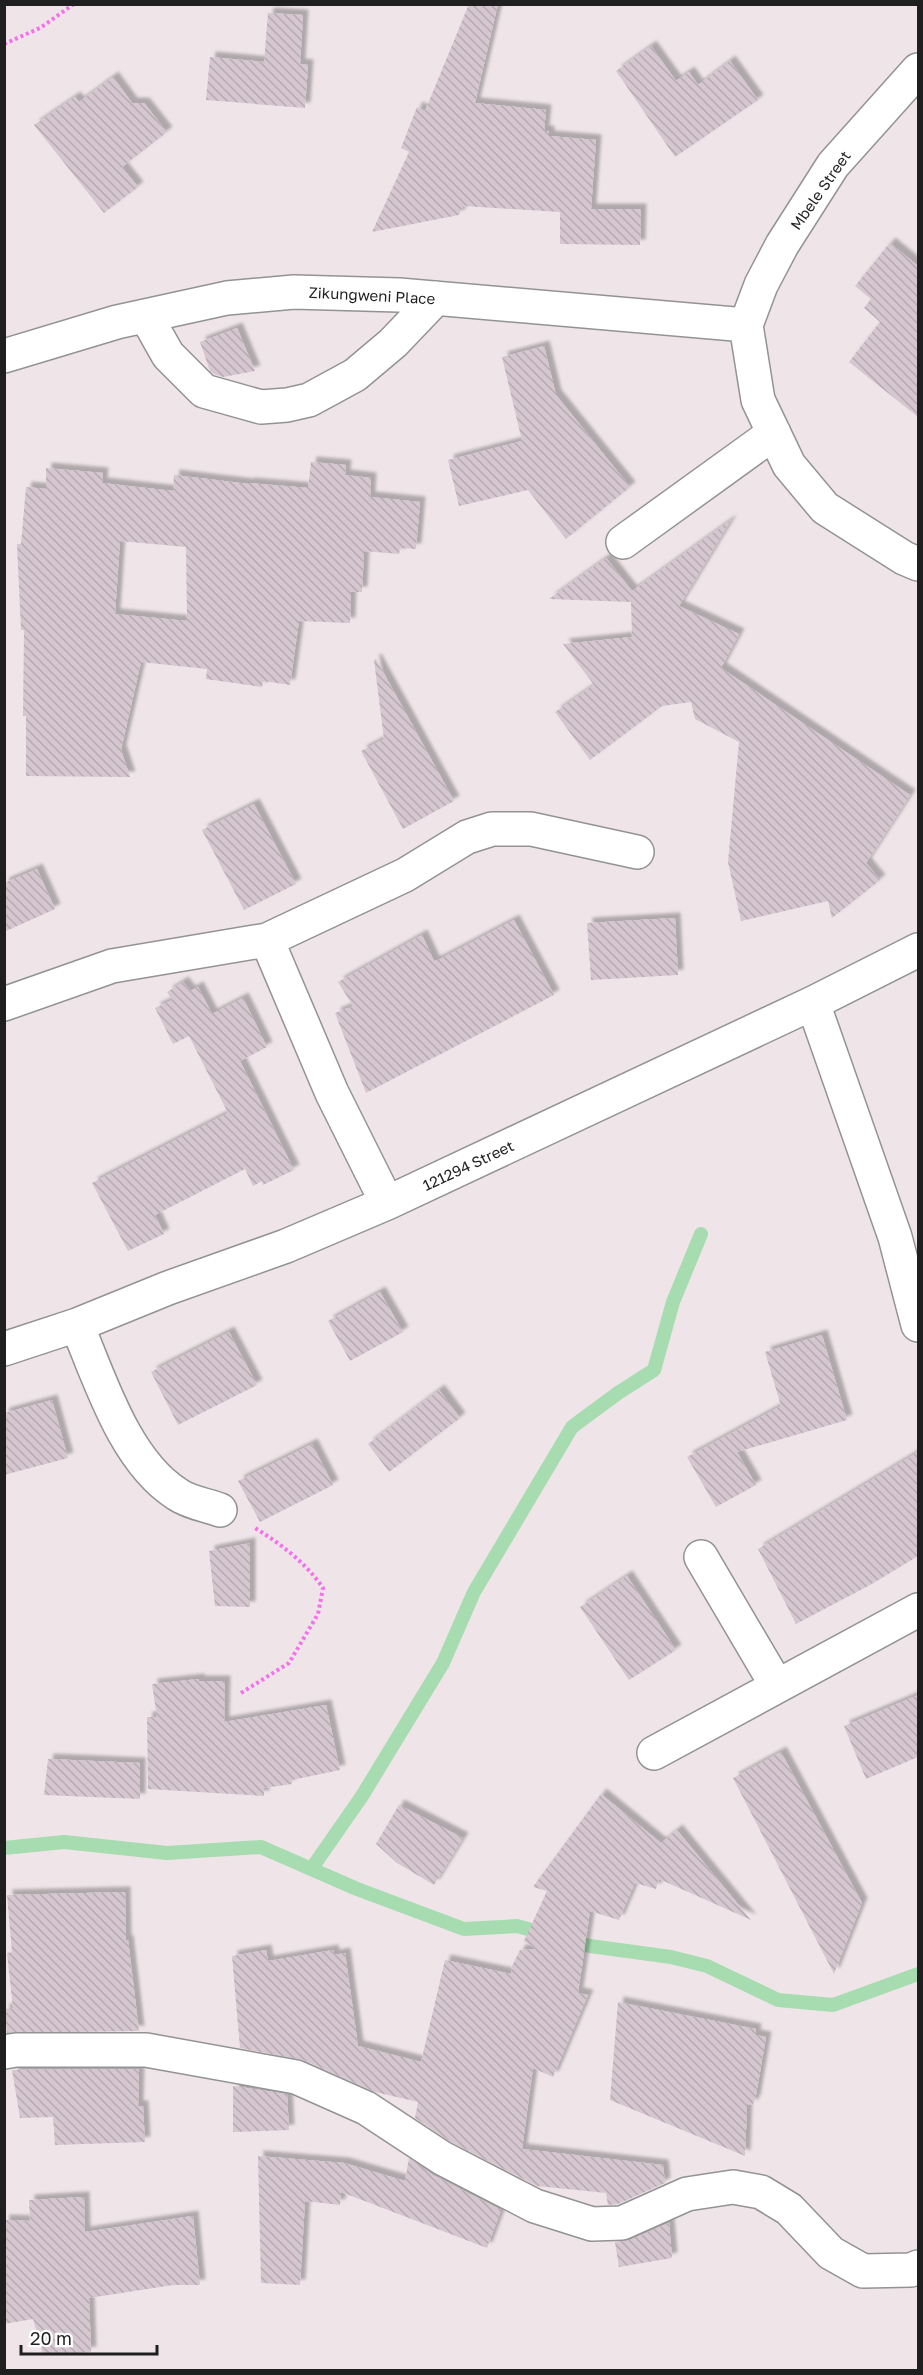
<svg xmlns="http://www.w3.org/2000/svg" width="923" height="2375" viewBox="0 0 923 2375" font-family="'Golos Text',sans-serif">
<defs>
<pattern id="building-back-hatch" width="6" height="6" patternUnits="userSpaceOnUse" patternTransform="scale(1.5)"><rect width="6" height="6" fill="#d6c6cf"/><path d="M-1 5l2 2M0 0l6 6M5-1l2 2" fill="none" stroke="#b7aab1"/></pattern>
<filter id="shadow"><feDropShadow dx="5.5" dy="-5.5" stdDeviation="1.5" flood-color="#0004"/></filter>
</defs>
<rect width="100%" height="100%" fill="#efe5e9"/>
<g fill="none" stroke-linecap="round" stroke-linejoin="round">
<!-- stream -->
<path stroke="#a7dcb1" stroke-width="14" d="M4,1848L64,1842L167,1853L261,1847L357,1889L464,1929L517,1926L546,1934
M312,1868L362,1796L443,1663L474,1592L572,1427L618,1393L654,1370L673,1302L701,1234
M568,1940L590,1946L671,1957L707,1966L778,2000L833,2005L918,1974"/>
</g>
<!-- building -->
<path fill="url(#building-back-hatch)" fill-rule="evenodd" filter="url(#shadow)" d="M469,4H498L475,103L546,110L544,131H549V136L596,140L591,209H641L640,245L560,244V212L463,206L459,215L372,232L409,152L401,148L417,107L425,111Z
M268,13L303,15L300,64L308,65L305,108L206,100L210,57L264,62Z
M651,46L676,81L689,72L698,85L730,61L758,100L675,157L616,71Z
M113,77L132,103H144L167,132L122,167L138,187L104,213L34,125L75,97L79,102Z
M890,243L918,266V417L849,362L880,322L864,308L871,299L855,286Z
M237,328L255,371L223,377L214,374L210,371L200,342Z
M544,346L556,395L630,487L566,539L528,490L459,506L448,460L522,441L502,357Z
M311,462L346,465L345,475L371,478L370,497L420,502L416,549L400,548L399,554L364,551L362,592H351L350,623L299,621L290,685L263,681L262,687L206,679L207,669L141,662L121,750L130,777L26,776V716H23L24,630H21L17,544H21L26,487L46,489V468L103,473L102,483L173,491L174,475L249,484V483L308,488ZM120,541L186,547L187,621L115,614Z
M731,520L679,606L739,634L721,668L910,795L866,863L880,880L832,918L828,901L741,921L728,862L739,742L695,719L691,702L662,706L590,760L555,712L594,685L563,644L632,637L631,602L549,599L606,558L632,591Z
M376,659L454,801L403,829L361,751L384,739L374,660Z
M254,804L296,884L244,910L202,830Z
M37,869L55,909L4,932V883Z
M675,918L678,975L591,980L587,923Z
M514,920L554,995L366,1093L335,1013L353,1006L338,982L422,935L434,961L438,960Z
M183,982L190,991L198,987L212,1014L243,998L267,1047L240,1061L294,1170L263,1185L262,1181L253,1186L245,1169L155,1215L164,1234L128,1251L92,1183L228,1113L189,1036L173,1044L155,1008L172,1000L167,992Z
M380,1292L403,1332L350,1361L328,1321Z
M229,1332L257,1385L178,1425L151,1372Z
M822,1335L847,1420L737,1452L756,1485L716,1507L687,1457L781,1406L765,1352Z
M439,1390L460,1418L389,1472L368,1444Z
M52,1400L68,1458L4,1475V1413Z
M312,1444L333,1485L260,1522L238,1481Z
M918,1452V1556L870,1585L796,1624L758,1549Z
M250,1543V1607L215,1606L209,1551Z
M627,1576L676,1650L629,1680L580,1607Z
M199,1679V1681H225L224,1722L326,1705L340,1770L292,1780V1784L264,1788V1796L148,1789L147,1717H157L152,1684Z
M918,1695V1757L866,1779L844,1726Z
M781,1752L862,1903L834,1974L733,1778Z
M48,1759L140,1763V1799L44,1795Z
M601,1794L661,1843L677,1830L751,1920L659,1879L656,1889L635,1883L619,1920L590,1911L578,1993L588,1995L553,2077L533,2068L522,2149L663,2165L665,2183L618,2204L608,2205L606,2193L537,2186L451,2142L415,2118L418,2102L375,2092L303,2060L240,2048L232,1956L266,1950L268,1961L333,1950L334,1955L345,1953L358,2046L421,2062L445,1960L511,1974L512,1966L520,1950L536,1949L524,1941L547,1891L533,1887Z
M399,1805L463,1838L434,1885L397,1863L376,1844Z
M125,1892L126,1941L128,1940L139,2031L7,2033L4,2009L13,2008L7,1953L12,1952L7,1895Z
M618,2002L756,2029L755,2035L766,2037L755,2101L754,2100L753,2105L747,2104L745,2156L610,2100Z
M139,2069L138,2106H143L145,2142L55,2145L53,2117L20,2118L12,2070Z
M233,2086L287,2094L289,2130L233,2132Z
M258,2156L344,2163L405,2181L409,2158L433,2175L501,2210L487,2248L341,2192L340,2205L305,2201L300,2285L261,2283Z
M84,2197L85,2232L193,2216L200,2285H173L89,2298L91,2352L43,2355L33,2319L4,2324V2220L30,2221L29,2200Z
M669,2223L672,2258L619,2267L615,2242L630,2240Z"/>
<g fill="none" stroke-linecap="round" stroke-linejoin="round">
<defs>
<path id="minor" d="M146,316L168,355L204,391L261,407L287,405L309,400L355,375L393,343L436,298
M746,325L758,400L789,465L825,508L904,558L918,564
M746,325L761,285L782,245L833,165L918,70
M4,356L117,322L227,298L294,292L399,295L746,325
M623,542L774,433
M267,940L332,1093L387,1203
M813,1003L895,1237L918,1325
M4,1004L112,966L267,940L405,875L467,837L492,829H531L637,852
M77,1325C100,1380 125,1461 177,1494C188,1502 206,1505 220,1510
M4,1349L77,1325L168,1288L286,1246L387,1203L813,1003L918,950
M701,1557L777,1686
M654,1753L918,1610
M4,2052L16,2050H146L296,2077L366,2108L442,2158L535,2206L592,2224L622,2223L687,2194L733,2187L761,2192L789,2209L831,2253L863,2271L911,2270L918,2267"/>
</defs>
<!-- minor casing -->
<use href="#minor" stroke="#939393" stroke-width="36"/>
<!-- path -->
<path stroke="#f670ec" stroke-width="4" stroke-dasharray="3 3" stroke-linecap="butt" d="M4,44L40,28L74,4
M241,1693L289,1663L318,1614L323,1588C306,1563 281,1544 255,1528"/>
<!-- minor -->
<use href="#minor" stroke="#fff" stroke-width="33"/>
</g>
<g text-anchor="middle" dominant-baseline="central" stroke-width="4.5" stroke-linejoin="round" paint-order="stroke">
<!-- street labels -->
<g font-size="15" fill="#1f1f1f" stroke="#fff">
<text transform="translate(820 190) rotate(-55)">Mbele Street</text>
<text transform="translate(372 295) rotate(3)">Zikungweni Place</text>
<text transform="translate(468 1165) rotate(-25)">121294 Street</text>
</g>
</g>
<!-- border -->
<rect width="923" height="2375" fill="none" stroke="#1f1f1f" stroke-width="12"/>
<!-- scale -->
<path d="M21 2345v9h136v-9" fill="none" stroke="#1f1f1f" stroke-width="3"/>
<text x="30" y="2345" font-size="18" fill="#1f1f1f" stroke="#ffffff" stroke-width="4.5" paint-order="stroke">20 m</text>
</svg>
